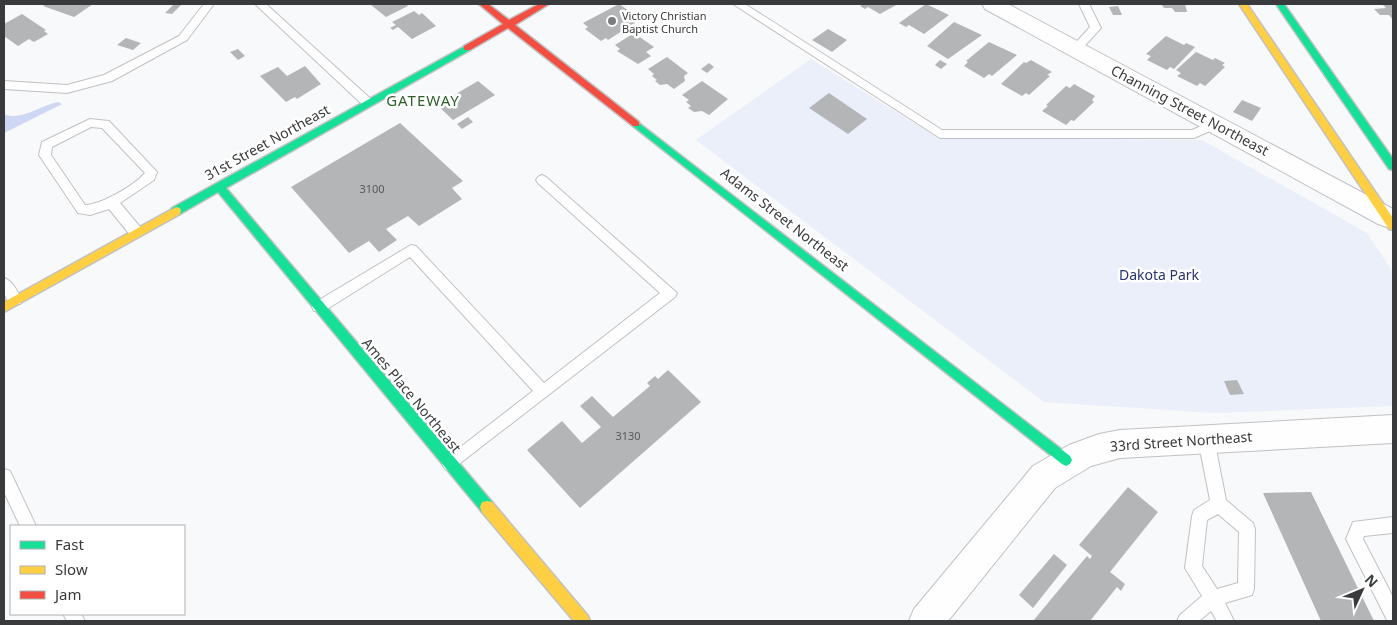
<svg xmlns="http://www.w3.org/2000/svg" width="1397" height="625" viewBox="0 0 1397 625" font-family="'Noto Sans',sans-serif">
<rect width="100%" height="100%" fill="#f8f9fb"/>
<!-- green -->
<path fill="#eaeffa" d="M811,59L938,138L1202,140L1367,233L1393,272V406L1215,413L1044,402L696,140Z"/>
<!-- forest -->
<path fill="#ced7f3" d="M58,102L62,104L4,133V114C20,122 41,105 58,102Z"/>
<!-- building -->
<path fill="#b4b5b6" d="M46,4H93L74,17L43,6Z
M174,4H182L172,14L165,13Z
M406,4L408,6L386,17L371,5Z
M619,4L641,19L608,40L606,38L601,41L585,29L588,27L583,23Z
M863,4H898L880,14L868,7L865,9L860,6Z
M926,4L949,15L924,34L909,25L906,27L899,23Z
M1161,4H1185L1187,12H1175L1172,8H1164Z
M1382,4H1393V20L1389,15H1380L1374,9L1386,8Z
M1118,6L1122,15H1113L1109,7Z
M414,11L419,15L422,13L436,26L412,39L398,27L393,30L390,28L396,25L392,22Z
M22,14L46,30L44,31L48,34L34,42L29,39L18,46L4,36V24Z
M954,22L982,35L948,59L927,46Z
M828,29L847,40L832,52L812,40Z
M634,33L654,47L646,52L651,56L638,64L617,51L620,49L615,45Z
M1166,36L1184,45L1186,43L1195,47L1174,69L1170,67L1167,70L1147,60L1151,56L1146,54Z
M126,38L141,43L133,50L117,45Z
M989,42L1017,55L992,76L989,74L984,78L964,66L968,62L966,61Z
M238,49L245,56L238,60L230,52Z
M1196,52L1213,60L1215,58L1225,63L1222,65L1225,67L1205,86L1200,83L1197,86L1177,76L1181,73L1176,70Z
M667,57L688,73L684,76L685,81L674,89L667,84L660,85L655,81L657,80L652,76L654,74L648,69Z
M940,60L947,64L941,69L935,65Z
M1031,60L1052,72L1047,75L1050,76L1029,95L1026,93L1022,96L1001,84L1024,62L1026,63Z
M709,63L714,67L707,73L701,69Z
M305,66L321,84L297,99L295,97L286,102L260,76L278,67L287,76Z
M478,81L495,95L453,120L437,105Z
M702,81L728,99L709,115L702,111L694,112L688,108L691,106L686,102L689,100L682,95Z
M1074,84L1095,96L1092,100L1094,102L1074,121L1071,120L1066,125L1042,111L1048,106L1046,105L1066,86L1070,88Z
M829,93L867,119L848,134L809,108Z
M1242,100L1261,108L1252,121L1233,112Z
M468,117L473,122L462,129L457,124Z
M400,123L463,181L452,188L462,199L419,226L408,216L386,229L397,240L379,252L369,241L349,253L291,187Z
M668,370L701,402L580,508L527,450L562,421L582,443L601,427L580,406L592,396L613,417L650,386L647,383L655,376L658,379Z
M1237,380L1244,394L1230,395L1224,381Z
M1128,487L1158,512L1110,572L1125,584L1121,591L1117,587L1090,621H1033L1087,556L1090,559L1092,556L1079,545Z
M1311,492L1329,529L1374,621H1321L1263,493Z
M1054,554L1067,565L1033,608L1019,595Z"/>
<g fill="none" stroke-linecap="round" stroke-linejoin="round">
<defs>
<path id="lane" d="M204,4H214L187,40L112,81L67,93L4,89V81L67,85L104,75L179,36Z
M255,4H266L372,100V106H364Z
M733,4H745L942,130H1192L1215,120L1221,124L1219,127L1194,138H940Z
M1079,4H1089L1101,28L1079,52L1075,53L1070,49L1090,27Z
M90,119L109,121L157,172L154,180L120,203L141,228L142,232L141,236H131L109,209L90,215L78,213L39,155L42,142ZM91,127L102,128L145,173C135,185 101,205 85,205L51,155L52,147Z
M542,175L546,177L677,293L675,297L450,471L445,469L442,464L445,459L533,391L410,257L324,311H314L312,307L314,303L411,245L416,246L544,383L660,293L538,183L536,180L538,177Z
M4,278C12,280 18,292 22,300L20,304H10L4,294Z
M1206,432L1211,434L1214,439L1226,500L1253,523L1255,529L1254,589L1252,595L1225,603L1234,621H1217L1211,611L1199,621H1177L1180,615L1202,596L1185,568L1192,516L1194,510L1210,500L1198,439L1201,434ZM1218,514L1239,532L1238,583L1217,589L1202,566L1207,520Z
M4,469L10,471L36,526H20L4,492Z
M1393,517V533L1364,536L1363,539L1393,597V621L1387,620L1346,539L1353,522Z
M63,614H81L85,621H67Z"/>
<path id="street" d="M982,4H1008L1393,209V225L1387,227L1378,224L985,9Z
M1393,415V443L1120,458L1091,466L1055,488L948,621H909L914,609L1033,466L1069,445L1099,434L1120,430Z"/>
<path id="fast" d="M1276,4H1284L1393,159V170L1389,169Z
M467,45L471,48L470,50L226,188L492,502L494,507L492,512L487,513L482,512L218,192L180,214L176,215L171,211L172,208Z
M636,121L1070,456L1072,460L1070,464L1066,466L1062,464L633,126V122Z"/>
<path id="slow" d="M1239,4H1247L1393,218V230L1389,229Z
M176,207L180,208L181,211L180,214L4,312V302Z
M487,501L492,502L588,616L590,621H574L482,512L480,507L482,502Z"/>
<path id="jam" d="M479,4H488L509,20L539,4H549L515,25L639,122V126H633L508,28L470,50H464V46L503,24Z"/>
</defs>
<!-- lane casing -->
<use href="#lane" stroke="#c1c1c3" stroke-width="2"/>
<!-- street casing -->
<use href="#street" stroke="#c1c1c3" stroke-width="2"/>
<!-- fast casing -->
<use href="#fast" stroke="#c1c1c3" stroke-width="3"/>
<!-- slow casing -->
<use href="#slow" stroke="#c1c1c3" stroke-width="3"/>
<!-- jam casing -->
<use href="#jam" stroke="#c1c1c3" stroke-width="3"/>
<!-- lane -->
<use href="#lane" fill="#fefefe" fill-rule="evenodd"/>
<!-- street -->
<use href="#street" fill="#fefefe" fill-rule="evenodd"/>
<!-- fast -->
<use href="#fast" fill="#16e098" fill-rule="evenodd"/>
<!-- slow -->
<use href="#slow" fill="#ffcf43" fill-rule="evenodd"/>
<!-- jam -->
<use href="#jam" fill="#f24e42" fill-rule="evenodd"/>
</g>
<!-- markers -->
<circle fill="#7c7d7e" stroke="#fff" stroke-width="2" cx="612" cy="21" r="5"/>
<g text-anchor="middle" dominant-baseline="central" stroke-width="5" stroke-linejoin="round" paint-order="stroke">
<!-- far-poi labels -->
<g font-size="11" fill="#393a3b" stroke="#fff" text-anchor="start">
<text x="622" y="15">Victory Christian<tspan x="622" dy="13">Baptist Church</tspan></text>
</g>
<!-- number labels -->
<g font-size="11" fill="#58595a">
<text x="372" y="188">3100</text>
<text x="628" y="435">3130</text>
</g>
<!-- street labels -->
<g font-size="14" fill="#393a3b" stroke="#fff">
<text transform="translate(1190 110) rotate(28)">Channing Street Northeast</text>
<text transform="translate(267 142) rotate(-29)">31st Street Northeast</text>
<text transform="translate(785 219) rotate(38)">Adams Street Northeast</text>
<text transform="translate(412 395) rotate(50)">Ames Place Northeast</text>
<text transform="translate(1181 441) rotate(-4)">33rd Street Northeast</text>
</g>
<!-- park labels -->
<g font-size="14" fill="#27346f" stroke="#fff">
<text x="1159" y="274">Dakota Park</text>
</g>
<!-- neighbourhood labels -->
<g font-size="15" letter-spacing="1" fill="#2f612b" stroke="#fff">
<text x="423" y="100">GATEWAY</text>
</g>
</g>
<!-- border -->
<rect width="1397" height="625" fill="none" stroke="#393a3b" stroke-width="10"/>
<!-- legend -->
<rect x="10" y="525" width="175" height="90" fill="#ffffff" stroke="#b0b0b1"/>
<rect x="20" y="541" width="25" height="8" fill="#16e098" stroke="#b0b0b1"/>
<text x="55" y="550" font-size="15" fill="#393a3b">Fast</text>
<rect x="20" y="566" width="25" height="8" fill="#ffcf43" stroke="#b0b0b1"/>
<text x="55" y="575" font-size="15" fill="#393a3b">Slow</text>
<rect x="20" y="591" width="25" height="8" fill="#f24e42" stroke="#b0b0b1"/>
<text x="55" y="600" font-size="15" fill="#393a3b">Jam</text>
<!-- north arrow -->
<g transform="translate(1362 590) rotate(46)" stroke="#ffffff" stroke-width="4" paint-order="stroke">
<path d="M0-4L9 19L0 12L-9 19Z" fill="#393a3b"/>
<text y="-8" font-size="14" font-weight="bold" text-anchor="middle" fill="#393a3b">N</text>
</g>
</svg>
